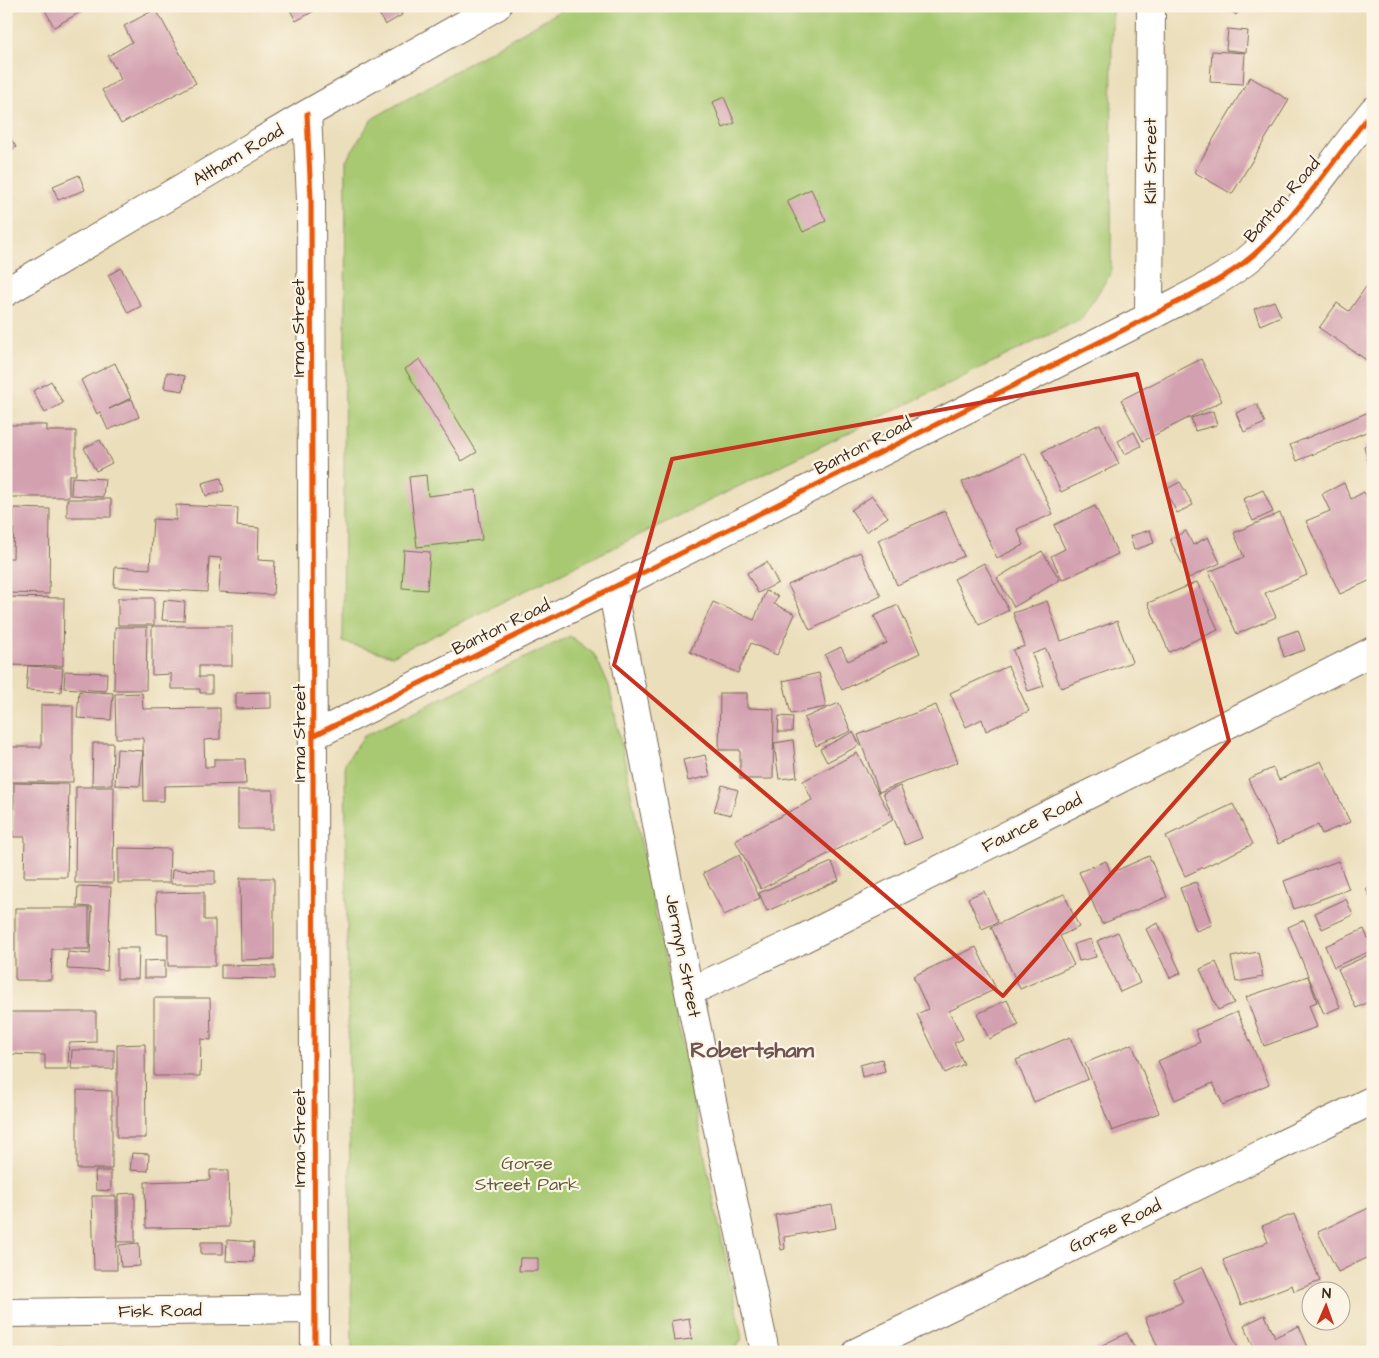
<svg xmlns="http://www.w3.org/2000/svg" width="1379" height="1358" viewBox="0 0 1379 1358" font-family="'Architects Daughter',sans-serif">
<rect width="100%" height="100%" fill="#fcf5e5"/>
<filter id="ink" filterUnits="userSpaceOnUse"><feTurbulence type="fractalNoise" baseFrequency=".02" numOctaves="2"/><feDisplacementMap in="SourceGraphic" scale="10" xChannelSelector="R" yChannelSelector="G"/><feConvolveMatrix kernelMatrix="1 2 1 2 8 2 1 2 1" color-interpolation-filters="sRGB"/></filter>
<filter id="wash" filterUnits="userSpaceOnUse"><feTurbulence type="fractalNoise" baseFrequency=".0096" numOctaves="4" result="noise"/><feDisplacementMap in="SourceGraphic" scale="20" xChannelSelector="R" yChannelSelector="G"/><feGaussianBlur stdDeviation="1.12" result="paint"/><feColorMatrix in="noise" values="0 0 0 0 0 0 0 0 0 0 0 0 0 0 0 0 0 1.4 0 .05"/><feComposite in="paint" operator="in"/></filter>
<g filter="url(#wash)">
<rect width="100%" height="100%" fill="#ebdebb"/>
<!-- green -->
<path fill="#a8c972" stroke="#727a48" d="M568,6H1112L1111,273L1081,319L392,656L343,642L346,160L372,119Z
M570,636L594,654L609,685L742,1339L732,1352H352L345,763L364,736Z"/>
<g id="blocks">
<!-- building -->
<path fill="#d3a0b0" d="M43,6H91L54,27Z
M288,6H323L296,21Z
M375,6H397L402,15L385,25Z
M1225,6H1243L1236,15Z
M156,9L196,83L121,124L102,90L121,79L108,56L132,42L124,26Z
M1228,29L1248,31L1246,52L1226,50Z
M1212,51L1245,53L1243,84L1210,82Z
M1250,77L1289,100L1232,194L1194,172Z
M724,97L735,123L723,128L713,102Z
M9,136L16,147L6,153V138Z
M79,175L85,190L58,200L53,186Z
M811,189L826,221L803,232L787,201Z
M121,268L141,306L128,313L108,275Z
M1368,284L1373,287V354L1368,361L1319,328L1337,303L1349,311Z
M1274,301L1281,316L1260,325L1254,309Z
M420,359L477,452L462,461L405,369Z
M1201,359L1222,401L1143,441L1121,400Z
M115,363L131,398L109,409L132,399L139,417L108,430L100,412L97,414L81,380Z
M167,372L185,376L183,391L164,388Z
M51,381L63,403L45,413L33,391Z
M1257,404L1265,423L1244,432L1236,413Z
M1213,411L1217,425L1195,431L1191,418Z
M1371,411L1373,415V429L1297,461L1290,445Z
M1100,424L1119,464L1061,492L1042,452Z
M6,425H47V431H76V475H69V497H6Z
M1134,432L1141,446L1125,454L1118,441Z
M100,440L112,463L96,471L84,448Z
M1373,444V475L1371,476L1364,446Z
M1025,453L1053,514L1017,529L1024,545L997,558L962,482Z
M426,475L428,496L476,490L482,540L417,547L409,477Z
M72,477L105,479L103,497L71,495Z
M221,478L224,491L206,496L202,483Z
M1180,482L1193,505L1177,513L1165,490Z
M1344,483L1351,499L1364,492L1373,510V579L1340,594L1306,521L1330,511L1322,494Z
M1263,490L1273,512L1253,521L1243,499Z
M872,496L888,517L866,532L851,510Z
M67,499H111V517H67Z
M176,505L238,508L237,526L259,528L258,560L275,561L273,595L219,592L221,558L209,557L207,592L114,587L115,567L150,569L153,519L176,520Z
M1095,506L1118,554L1062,580L1051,556L1065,549L1054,525Z
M14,508L50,509L49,594L6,593V558H13Z
M945,511L964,556L897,585L878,540Z
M1280,513L1307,575L1265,593L1276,617L1237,634L1209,572L1244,557L1234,533Z
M1150,530L1154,543L1134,550L1130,536Z
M1186,531L1193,545L1208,537L1220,563L1189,578L1170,539Z
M404,550L430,552L427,590L402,588Z
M1042,551L1060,580L1014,607L997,578Z
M860,552L881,596L810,630L788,585Z
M767,562L778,583L758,593L747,573Z
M984,563L1009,610L979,625L954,579Z
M1197,582L1218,630L1169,652L1148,603Z
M766,591L778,596L774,604L795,614L777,655L751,643L738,673L690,652L713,602L754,620Z
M7,597L64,598L63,666L6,665Z
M118,598H154V625H118Z
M164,600L185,602L184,621L162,620Z
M1047,601L1061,641L1117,621L1132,662L1061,688L1046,649L1032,654L1044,686L1028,691L1013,650L1025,646L1013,613Z
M898,605L920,653L842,690L825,655L841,647L848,661L887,643L874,616Z
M152,626H232V666H199V677H212V693H200V689H171V674L152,675Z
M115,627H147L146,690H114Z
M1298,630L1305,650L1284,657L1278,637Z
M28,666L63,668L61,692L26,690Z
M1008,666L1029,711L986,731L982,719L966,727L950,693Z
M65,671L107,673L106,691L64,688Z
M819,673L826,707L791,714L783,681Z
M79,691L113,693L111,720L77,718Z
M271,692V708L236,709V693Z
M142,693L143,709L220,708V739L204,740L205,767H214V759H245L246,784L164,786V801H144L143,738H116L115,694Z
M720,693H747V708L774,709L773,779H740V750H719Z
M839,703L851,731L816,746L804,718Z
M41,705H73V782H6V747H41Z
M936,705L958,762L879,792L858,735Z
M779,716L793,717L792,732H778Z
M853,732L860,745L827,762L820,749Z
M793,740L797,777L779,779L774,743Z
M93,743H113L112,785H92Z
M117,749L143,751L140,786L115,785Z
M857,753L893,820L761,889L735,840L812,800L803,781Z
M705,755L710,776L688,781L683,760Z
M1321,761L1350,822L1322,834L1318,825L1278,844L1248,779L1273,768L1279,780Z
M14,783L69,784L67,877H24L25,837H13Z
M722,785L738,790L731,815L714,811Z
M900,786L922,838L905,845L883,793Z
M76,787H114L113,883H75Z
M238,790H273V829H238Z
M1233,804L1253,844L1185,876L1166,836Z
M118,848L170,849L169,883H118Z
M739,855L760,898L724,915L703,873Z
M1149,856L1167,897L1102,924L1079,872L1106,861L1111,873Z
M1338,861L1349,889L1294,909L1284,881Z
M832,862L839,880L767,911L759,893Z
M172,870L215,871V884H171Z
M240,878H274V959L241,960Z
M1196,882L1212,925L1196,931L1180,888Z
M1373,885V903L1366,889Z
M78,886L111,887L107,971L67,969L68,952L90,954L92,907L77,906Z
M984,891L998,922L982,929L968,898Z
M204,892V920H215V966H168V934H157L156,893Z
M1064,894L1079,927L1060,936L1074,965L1020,989L991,927Z
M1346,899L1353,915L1322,929L1315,913Z
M15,908H89V949H52L51,980H15Z
M1304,920L1340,1007L1324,1014L1288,927Z
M1158,923L1181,973L1170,978L1146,929Z
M1364,929L1373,950L1334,967L1325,946Z
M1118,932L1140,983L1120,992L1097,941Z
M1091,939L1096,957L1079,961L1074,944Z
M976,947L996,989L949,1011L963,1039L954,1043L964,1064L945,1073L917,1014L928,1009L913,976Z
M117,948H139L138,979H117Z
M1258,952L1263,977L1236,982L1231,957Z
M1373,953V1000L1356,1008L1338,969Z
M165,960V978H144V961Z
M1216,962L1234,1003L1218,1010L1200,969Z
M221,965L275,966V979L221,978Z
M1308,976L1317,1002L1309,1005L1317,1027L1264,1046L1246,997Z
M154,998H210L211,1040L201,1039L200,1076H154Z
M1007,1000L1019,1025L989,1039L977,1014Z
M6,1012H96V1042L69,1043L68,1069H45V1055L6,1054Z
M1237,1012L1269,1084L1223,1105L1213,1083L1175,1100L1158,1061L1200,1042L1195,1030Z
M1070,1037L1088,1079L1034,1102L1016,1060Z
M145,1044L146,1138H117V1045Z
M1132,1044L1159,1113L1112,1131L1085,1063Z
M72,1050H114V1069H71Z
M882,1059L885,1071L862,1077L860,1065Z
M77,1090L112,1091V1169H77Z
M132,1153L149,1154L148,1171L130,1170Z
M210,1170H228L229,1227L146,1228L145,1182L210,1180Z
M95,1171H111V1191L96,1190Z
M135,1193V1242H118V1194Z
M92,1196H116L117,1270H94Z
M832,1205L836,1228L784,1237L785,1249L781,1250L775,1215Z
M1373,1206V1255L1338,1272L1318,1232Z
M1294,1214L1320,1281L1294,1291L1292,1285L1241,1305L1223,1260L1268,1242L1262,1226Z
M227,1240L254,1242L253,1262L226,1261Z
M201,1242H223V1254H201Z
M139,1243L140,1266L121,1267L119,1245Z
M520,1258H538V1271H519Z
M1203,1267L1238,1348L1230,1352H1160L1145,1318L1183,1302L1173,1280Z
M1265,1315L1275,1337L1299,1326L1310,1352H1256L1244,1325Z
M689,1318L692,1339L674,1341L671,1321Z
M1127,1333L1137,1352H1088Z
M56,1346L78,1347L77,1352H56Z"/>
</g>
</g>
<g filter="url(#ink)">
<use href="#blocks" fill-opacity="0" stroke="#796955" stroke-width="1"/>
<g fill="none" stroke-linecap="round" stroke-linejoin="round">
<defs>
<path id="minor" d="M307,114L311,199L315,1352
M6,292L307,114L497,6
M1149,317L1151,6
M612,588L689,992L765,1352
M313,736L612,588L1149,317C1187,296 1231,278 1262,247C1304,207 1336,156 1373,111
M689,992L802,939L1373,651
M6,1313L313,1309
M857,1352L1373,1100"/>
</defs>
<!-- minor casing -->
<use href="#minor" stroke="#796955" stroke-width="30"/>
<!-- minor -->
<use href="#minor" stroke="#fff" stroke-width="28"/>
<defs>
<path id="cycleway" d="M307,114L311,199L315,1352
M313,736L612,588L1149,317C1187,296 1231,278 1262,247C1304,207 1336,156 1373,111"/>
</defs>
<!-- cycleway casing -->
<use href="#cycleway" stroke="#fcf5e5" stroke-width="8"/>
<!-- cycleway -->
<use href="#cycleway" stroke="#e8590c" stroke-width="5"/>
</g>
</g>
<!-- marked area -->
<path fill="none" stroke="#c8321e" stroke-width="4" stroke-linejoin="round" d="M1137,374L1229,741L1003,996L614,665L672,459Z"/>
<g text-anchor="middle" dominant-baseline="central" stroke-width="4.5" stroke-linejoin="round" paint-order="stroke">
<!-- street labels -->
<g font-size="18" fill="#3b2a1e" stroke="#fcf5e5">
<text transform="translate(238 155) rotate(-31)">Altham Road</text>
<text transform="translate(1150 161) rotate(-90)">Kilt Street</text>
<text transform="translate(1282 200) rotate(-49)">Banton Road</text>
<text transform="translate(298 328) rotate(-90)">Irma Street</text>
<text transform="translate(863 446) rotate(-27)">Banton Road</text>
<text transform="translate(501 627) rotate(-26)">Banton Road</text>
<text transform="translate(299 733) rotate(-90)">Irma Street</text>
<text transform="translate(1032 823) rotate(-27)">Faunce Road</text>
<text transform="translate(683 956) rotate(79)">Jermyn Street</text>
<text transform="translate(299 1138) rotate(-90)">Irma Street</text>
<text transform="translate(1115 1226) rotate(-26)">Gorse Road</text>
<text transform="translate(160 1311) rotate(-1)">Fisk Road</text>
</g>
<!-- park labels -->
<g font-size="18" fill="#5c5a37" stroke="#fcf5e5">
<text x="527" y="1163">Gorse<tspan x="527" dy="21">Street Park</tspan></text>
</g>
<!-- district labels -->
<g font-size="22" font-weight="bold" fill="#705351" stroke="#fcf5e5">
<text x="752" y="1050">Robertsham</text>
</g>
</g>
<!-- margin -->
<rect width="1379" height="1358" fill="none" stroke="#fcf5e5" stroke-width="25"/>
<!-- north arrow -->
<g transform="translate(1326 1306) rotate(2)"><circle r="24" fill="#fcf5e5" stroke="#afa495"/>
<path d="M0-4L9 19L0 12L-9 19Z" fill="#c8321e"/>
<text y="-8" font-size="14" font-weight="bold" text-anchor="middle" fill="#3b2a1e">N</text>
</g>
</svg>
